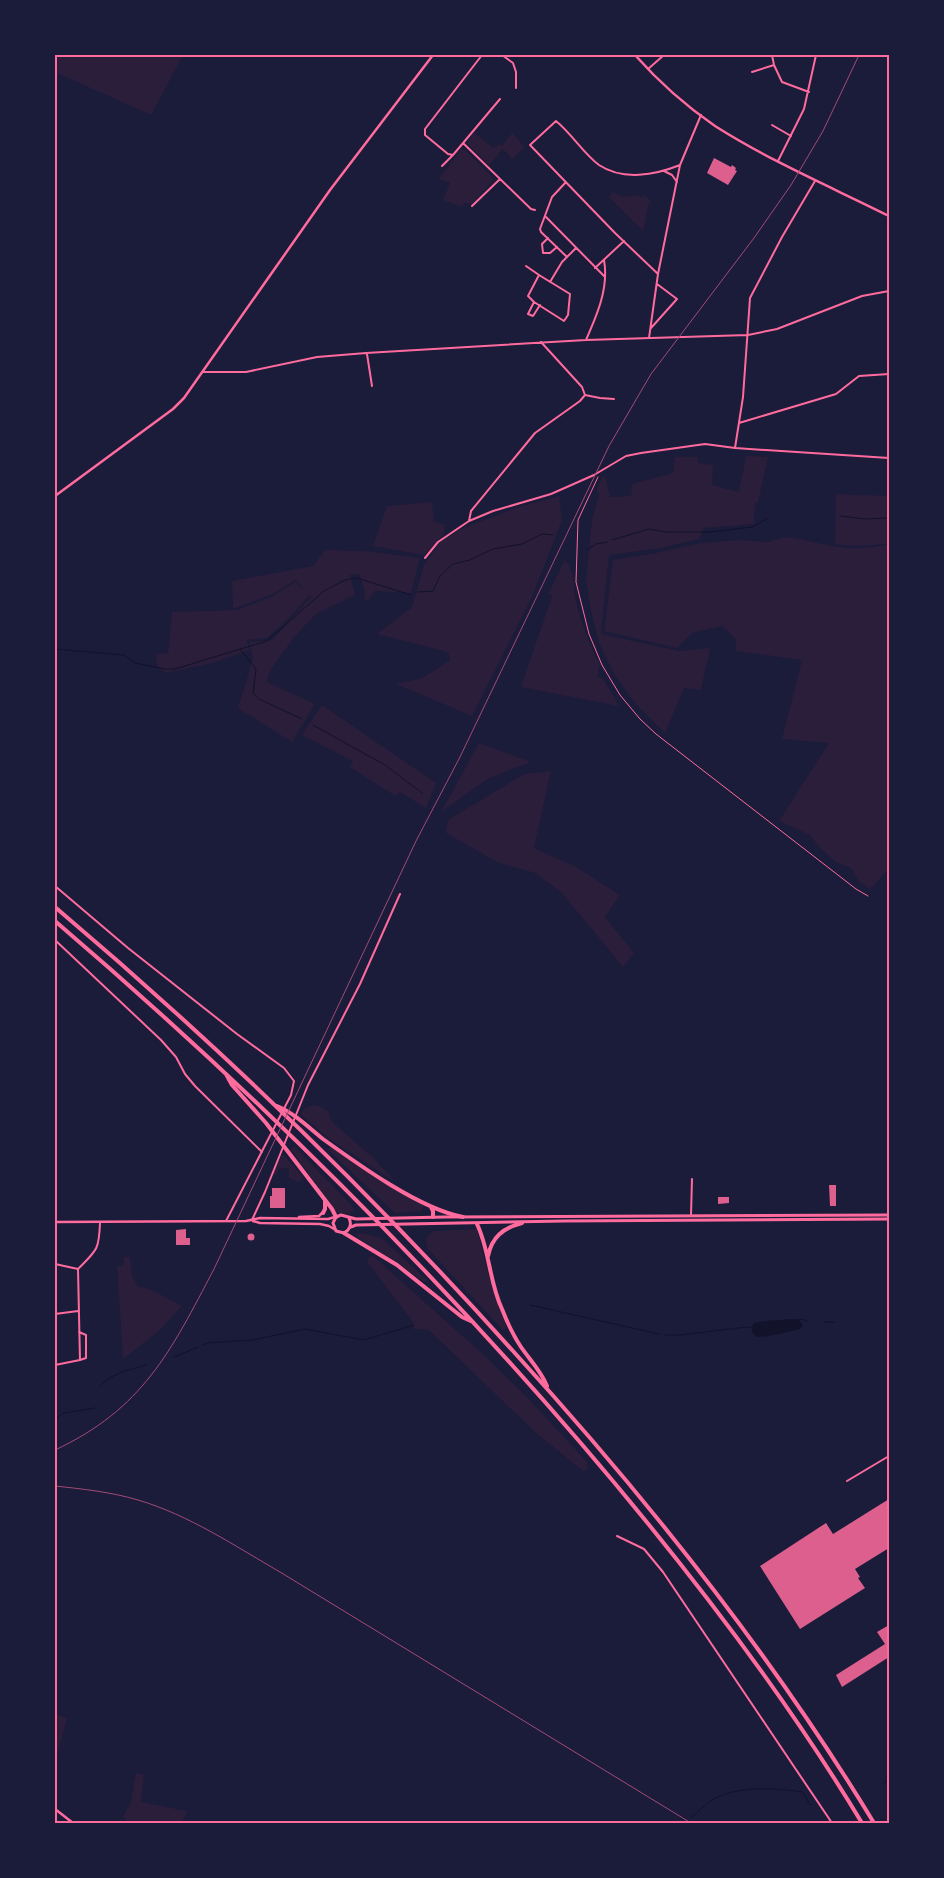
<svg xmlns="http://www.w3.org/2000/svg" width="944" height="1878" viewBox="0 0 944 1878" font-family="'Asap Condensed',sans-serif">
<rect width="100%" height="100%" fill="#1b1b3a"/>
<!-- green -->
<path fill="#2a1e3b" d="M56,55H183L151,115L55,72Z
M474,133L494,148L499,144L502,146L512,133L525,147L512,159L503,149L489,165L467,143Z
M461,149L465,150L492,177L493,181L472,204L465,203L462,207L443,200L450,183L439,179Z
M613,192L623,197L638,195L642,198L644,195L651,202L648,206L643,231L609,197Z
M746,456L768,457L758,502L755,503L754,524L704,528L699,539L661,548L609,555L601,634L679,651L710,648L701,690L684,688L665,733L635,703L614,674L599,643L592,615L586,581L592,520L599,494L596,491L602,478L605,476L610,497L631,496L632,484L673,473L675,457H697L698,463L713,465L712,485L739,492Z
M836,494L889,496V543C871,546 853,547 835,544Z
M559,496L562,520L552,546L531,599L472,716L396,684L423,678L450,660L448,652L377,634L412,607L424,565L441,541L465,527L519,507Z
M432,502L434,521L445,525L444,534L424,555L373,546L387,506Z
M785,537C807,539 828,547 850,548C863,549 876,546 889,545V869L870,889L859,881L851,868L837,863L819,847L810,835L779,821L829,743L782,739L802,660L736,651V639L722,626L692,633L677,648L604,631L613,560L656,553L701,543L740,540L767,542Z
M325,550L366,551L420,558L411,593L375,591L368,601L365,600L364,588L359,574L350,575L355,595L316,614L295,636L269,672L267,682L315,704L292,742L238,708L253,659L249,642L272,640L311,597L310,595L286,621L267,638L247,640L249,650L216,662L166,673L157,666L156,654L168,653L172,612L237,610L271,597L295,582L305,591L295,580L275,593L233,609L232,581L313,566Z
M565,560C576,572 573,590 577,605C582,626 591,647 600,665L597,676L604,680L619,706L521,687L552,596L548,594Z
M322,705L436,783L426,808L400,792L395,796L350,767L353,761L302,735Z
M479,743L531,762L489,778L441,812Z
M551,771L534,848L576,867L620,895L605,917L634,953L623,967L562,893L535,873L499,863L446,833L448,820L524,774Z
M313,1105L319,1106L328,1111L332,1122L375,1159C379,1167 390,1172 392,1180L329,1139L301,1114L305,1108Z
M294,1146L351,1205L354,1209L350,1214L337,1213L291,1150Z
M331,1146L422,1204L424,1206L421,1211L395,1213L328,1150Z
M283,1154L304,1178L298,1182L289,1178V1169L280,1168L276,1175H272Z
M477,1229L492,1288L506,1326L505,1329H502L428,1249C425,1240 425,1236 434,1231Z
M360,1233L379,1237L385,1241L427,1280V1282L422,1281L397,1262L358,1238L356,1235Z
M373,1256L486,1357L527,1397L587,1462L588,1470L583,1471L535,1432L429,1330L414,1329L413,1322L368,1263V1258Z
M124,1257H130L132,1277L138,1286L152,1290L182,1306L159,1331L123,1359L117,1267L123,1265Z
M55,1714L67,1718L58,1752L55,1778Z
M136,1773L144,1775L141,1802L187,1811L182,1823H130L123,1817L131,1802Z"/>
<!-- water -->
<path fill="#12122b" d="M789,1319H799L803,1326L800,1329C785,1332 771,1337 757,1337L752,1332L753,1324C761,1320 779,1321 789,1319Z"/>
<g fill="none" stroke-linecap="round" stroke-linejoin="round">
<!-- stream -->
<path stroke="#12122b" stroke-width="1" d="M840,516L865,519L889,518
M612,540L649,529L666,532H710L752,527L768,518
M588,549L596,544L607,542
M418,592L433,591L440,576L453,564L470,560L493,549L522,544L542,534L553,535
M55,649L124,655L135,663L165,669H175L267,641L324,591L345,580L357,578L411,595
M240,649L256,669L253,693L259,699L302,719
M313,725L385,765L422,793
M530,1305L659,1334
M800,1319L808,1321
M824,1322H834
M665,1335H680L747,1327L754,1328
M202,1345L208,1343L252,1340L305,1329L364,1340L414,1325
M174,1357L198,1347
M100,1386C112,1373 129,1370 146,1365
M55,1419L64,1413L95,1408
M884,1783L889,1779
M691,1817C699,1813 704,1804 712,1800C738,1785 774,1788 803,1792L810,1805L812,1804"/>
</g>
<!-- building -->
<path fill="#dd5f8e" d="M714,158L731,167L732,165L736,168L735,170L737,171L728,185L707,173Z
M829,1185H836V1206H830Z
M272,1188H285V1208H270V1196H272Z
M718,1197H729V1203L718,1204Z
M186,1229V1238H190V1245H176V1230Z
M247.5 1237a3.5 3.5 0 1 1 7 0a3.5 3.5 0 1 1-7 0Z
M889,1499V1548L855,1569L860,1577L858,1578L865,1588L800,1629L760,1566L826,1523L833,1534Z
M889,1625V1657L842,1687L836,1675L885,1644L877,1632Z"/>
<g fill="none" stroke-linecap="round" stroke-linejoin="round">
<!-- path -->
<path stroke="#ff6b9d" stroke-width="1" d="M598,477L578,520L576,582L589,634L602,665L620,695L640,719L656,734L856,889L868,896"/>
<!-- minor -->
<path stroke="#ff6b9d" stroke-width="2" d="M482,55L425,129V135L448,154L453,155L500,99
M502,55L513,63L516,72V88
M772,55L774,65L782,82L809,92
M648,69L664,55
M752,72L774,65
M772,125L791,136
M463,143L531,209L535,210
M778,161L804,109L816,55
M442,166L453,155
M664,171L672,175L677,182
M566,182L552,197L540,229L541,232L567,257
M472,206L500,179
M546,217L605,277
M548,238L542,244L543,253H550L557,247
M526,266L539,275
M595,268L624,241
M658,274L615,233L530,145L556,121C571,133 584,154 599,165C623,181 655,175 680,165
M539,275L570,294L568,315L564,321L534,302L528,296Z
M550,282L562,262L576,248
M534,302L528,314L533,316L540,305
M651,328L677,299L657,284
M649,338L658,274L680,165L701,115
M586,340C597,315 609,288 604,260
M541,342L582,387L585,395L600,398L614,399
M367,354L372,386
M202,372H246L317,357L366,353L586,340L748,335L777,329L862,296L889,291
M739,423L836,394L859,376L889,374
M735,448L743,397L750,298L782,237L815,181
M469,521L471,511L535,433L580,401L585,395
M425,558L438,542L469,521L493,511L551,494L594,475L626,456L641,453L705,444L735,448L889,458
M55,886L128,948L237,1034L284,1068L294,1081L291,1095L226,1221
M55,940L161,1040L176,1057L185,1074L195,1086L262,1152
M691,1215L692,1179
M252,1220L265,1192L308,1085L360,984L400,894
M55,1264L78,1269
M55,1314L78,1311
M79,1332L86,1335V1358L80,1360
M55,1365L80,1360L78,1269C97,1250 99,1250 100,1223
M847,1481L889,1456
M617,1536L644,1549L663,1572L832,1823"/>
<!-- tertiary -->
<path stroke="#ff6b9d" stroke-width="2.5" d="M55,496L173,409L184,398L330,190L433,55"/>
<!-- secondary -->
<path stroke="#ff6b9d" stroke-width="2.5" d="M635,55C658,81 686,106 715,126C770,161 831,187 889,216
M299,1217L319,1216L322,1213
M253,1221L260,1223L320,1224L329,1226L334,1229
M55,1222L246,1221L260,1218L328,1219L335,1217
M55,1809L73,1823"/>
<!-- primary -->
<path stroke="#ff6b9d" stroke-width="3" d="M349,1218C352,1224 350,1230 344,1233L336,1231L333,1223L336,1217L341,1215L356,1219L444,1217L889,1215
M351,1227L356,1225L564,1221L889,1219"/>
<!-- motorway -->
<path stroke="#ff6b9d" stroke-width="4" d="M55,907C218,1045 371,1193 513,1351C647,1498 771,1653 874,1823
M55,921C242,1081 418,1254 579,1441C682,1561 780,1687 862,1823
M226,1074L232,1085L266,1123L332,1209L336,1217
M277,1106C294,1113 308,1127 323,1139C359,1165 420,1209 463,1217
M431,1207L433,1211V1217
M323,1213L325,1209V1201
M477,1224C490,1251 489,1282 502,1309C507,1322 513,1335 521,1347C530,1360 541,1371 547,1386
M344,1233L397,1265L462,1317L473,1322
M488,1256C492,1237 503,1228 522,1223"/>
<!-- rail -->
<path stroke="#a44b75" stroke-width="1" d="M55,1450C143,1409 171,1351 214,1269L416,841L460,757L609,446L651,374L754,238L791,185L823,131L859,55
M55,1486C83,1489 111,1492 138,1500C189,1515 235,1546 280,1572L691,1823"/>
</g>
<!-- border -->
<rect width="944" height="1878" fill="none" stroke="#1b1b3a" stroke-width="112"/>
<rect x="56" y="56" width="832" height="1766" fill="none" stroke="#ff6b9d" stroke-width="2"/>
</svg>
